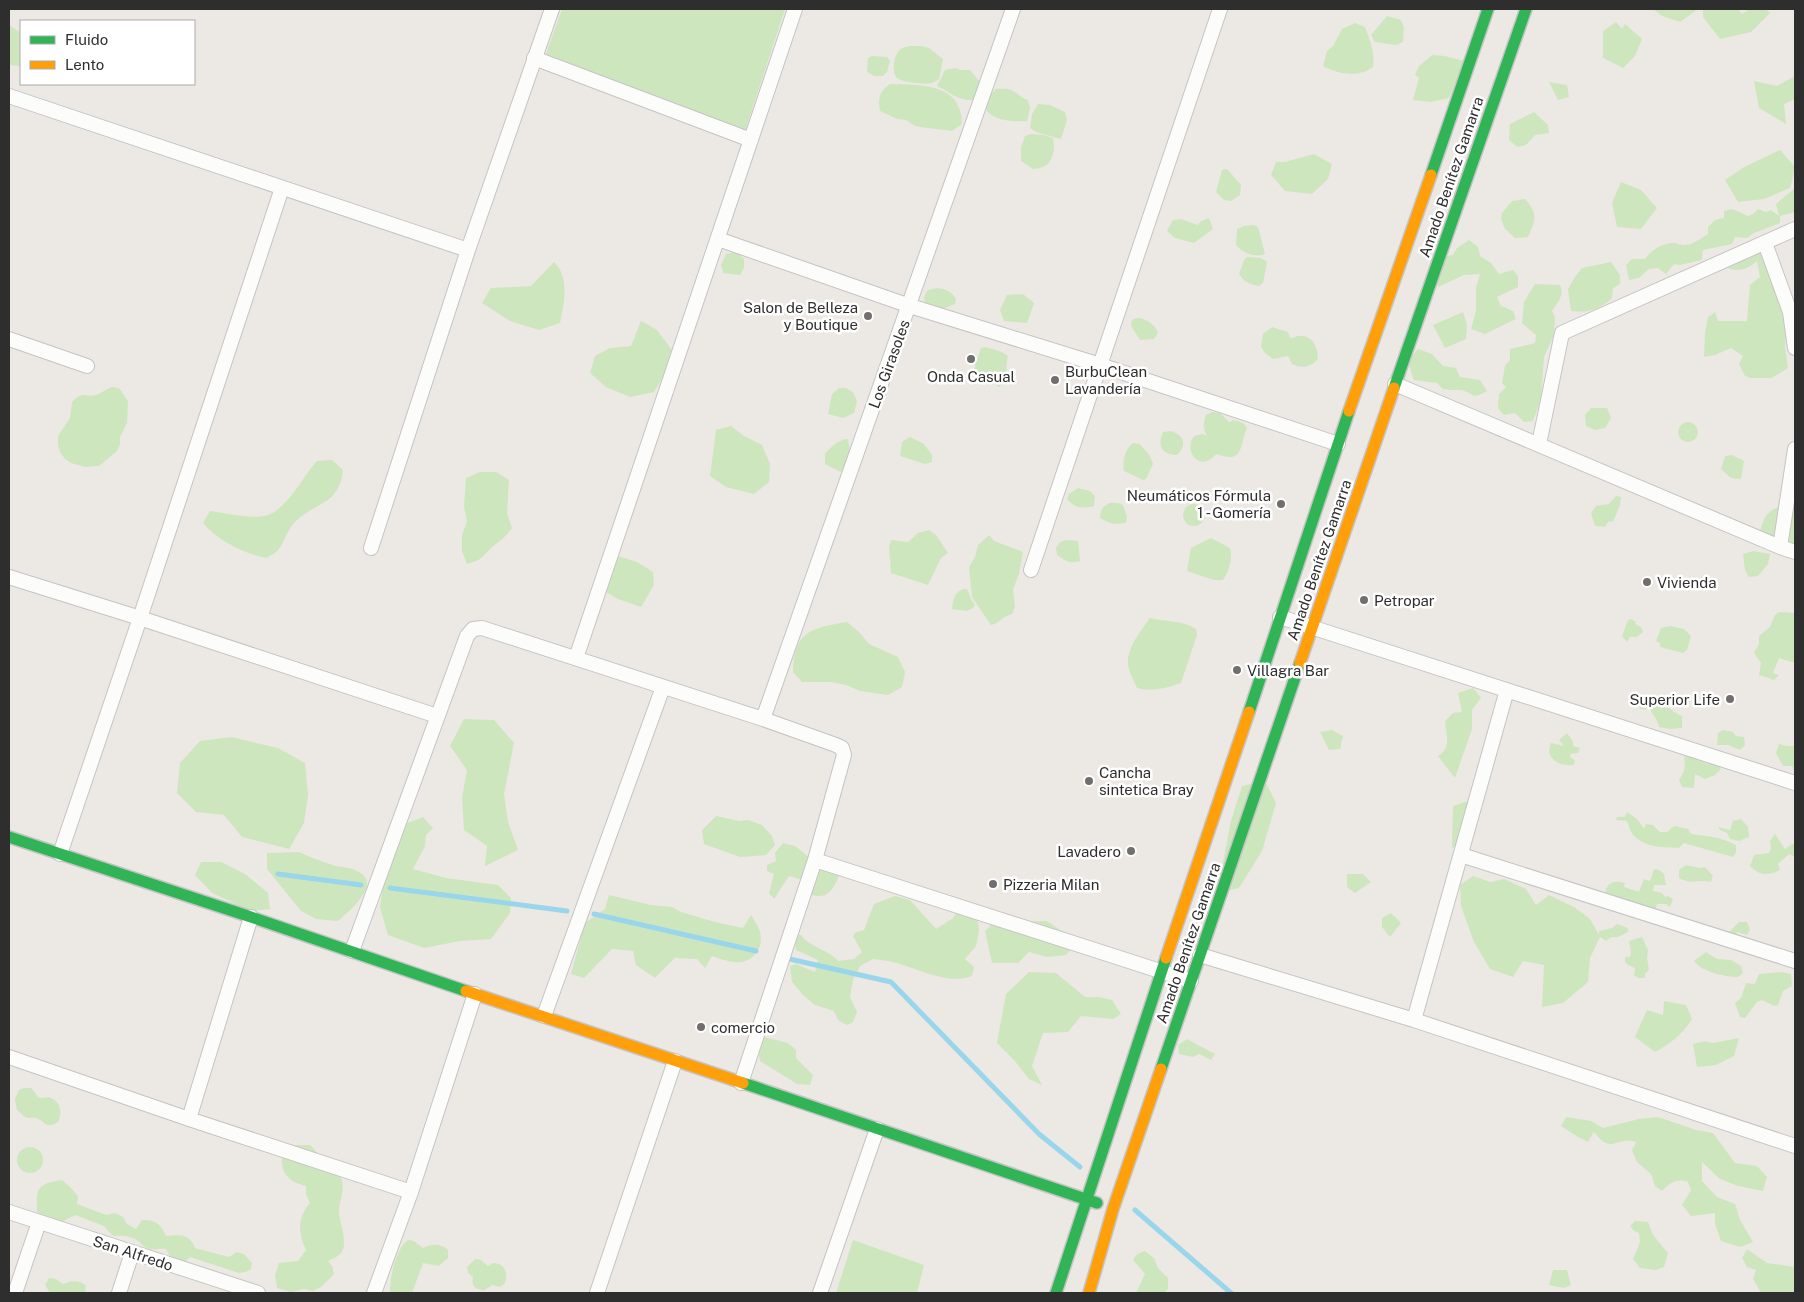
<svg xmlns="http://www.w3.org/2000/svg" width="1804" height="1302" viewBox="0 0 1804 1302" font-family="'Public Sans',sans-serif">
<rect width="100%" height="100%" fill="#ece8e4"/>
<!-- green -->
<path fill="#cee6be" d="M562,9H785L745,131L546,54Z
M1653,9H1697L1694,12L1680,22L1662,16Z
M1703,9H1738L1742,14L1749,9H1766L1770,13L1751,32L1720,39L1703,17Z
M1387,16L1401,20L1404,27L1403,42L1396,45L1375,42L1371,35Z
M1616,22L1622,29L1625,24L1642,39L1635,56L1623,68L1603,58V31Z
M1355,23L1365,27C1370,39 1375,54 1373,67C1359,78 1337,74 1323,66L1327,51L1333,46L1342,29Z
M9,25L21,33V66L9,65Z
M921,46L929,48L943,59L939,79C937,80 935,82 932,83C926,85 902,82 897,78C891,72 894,53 901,49C907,45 914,46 921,46Z
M1432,55L1445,56L1464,61L1449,98L1430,102L1413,100L1419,78L1415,75L1419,66Z
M872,56L887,57L890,61L887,72L883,76H874L867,72L868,58Z
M955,68L961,70H970L980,82L979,91L973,100C958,101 950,92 937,86L945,70Z
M1795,76V102L1793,100L1784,104L1786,124L1759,108L1754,81L1777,86Z
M1549,82L1567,85L1569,97L1558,100Z
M890,84C921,85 962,83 962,124L952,131L928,128L915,126L906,120L897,119L880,111C878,98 879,92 890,84Z
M996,89C1001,89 1009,88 1013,91C1019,94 1021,98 1028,100L1030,109L1027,121C1005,123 968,116 996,89Z
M1038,104L1050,105L1065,112L1067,120L1061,139L1036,132L1030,128L1032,114Z
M1534,112L1548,125L1549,133L1535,135L1526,145L1517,147L1509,140L1510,124Z
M1032,134L1044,135L1053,138C1055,147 1054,161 1045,166C1042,168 1036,169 1033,169L1021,161V147L1025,136Z
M1780,150L1795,167L1790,188L1764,199L1738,202L1725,180L1744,167Z
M1314,154L1332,164L1328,179L1312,194L1285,191L1271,175L1276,162H1285Z
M1225,169L1228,170L1241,185L1240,195L1231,201L1224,200L1216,192L1222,170Z
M1621,182L1641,190L1657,208L1641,229L1617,227L1612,203Z
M1795,188V212L1780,216V223L1754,233L1747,238L1735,237L1732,244L1703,250L1702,260L1680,265L1674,264L1666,274L1658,268L1649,269L1639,278L1629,280L1626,265L1632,259H1645C1651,250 1663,242 1676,243C1678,244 1681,245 1683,245C1691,246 1702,238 1708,234V227L1715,220L1724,218V211L1732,209L1748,216L1753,214L1758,209L1766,212L1771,210L1779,216L1776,204Z
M1525,199C1538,214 1536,219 1528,237L1515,238L1505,229L1501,219L1502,213L1512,201Z
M1209,218L1213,229L1194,243L1175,238L1167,231L1173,220L1181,219L1198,225L1201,221Z
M1254,225L1258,227L1265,254C1255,258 1243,253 1236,245L1237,229L1244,226Z
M1469,240L1478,247L1480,256L1491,263L1499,274L1513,270L1518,276V287L1497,297L1501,306L1513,311L1516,319L1485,334L1471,329L1476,311V288L1480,274L1464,275L1438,287L1439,257L1453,255L1457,248Z
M1765,243L1770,261L1784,275L1787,299L1785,348L1788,368L1772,378H1750L1745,376L1739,364L1743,356L1731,348L1715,355L1704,357L1705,333L1708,317L1715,312L1718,321H1747L1750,285L1760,277L1757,261C1747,270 1736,273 1723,266Z
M737,252L744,259V268L740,275L723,273L721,265L726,254Z
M1247,257L1261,258L1267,262L1263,283L1259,286C1249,284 1244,282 1239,274L1244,260Z
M554,262C570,277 564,303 560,323L539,330L510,321L482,303L491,288L531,286Z
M1611,262L1620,275V284L1613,288L1612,298C1599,310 1588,313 1571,311L1568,289L1575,277L1582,268Z
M1535,284L1560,285C1565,295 1557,303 1552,311L1555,317L1554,335L1544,357L1541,399L1533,421L1524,422L1515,413L1504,415L1498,408L1499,394L1506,387L1502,383L1505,366L1510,360V349L1535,343L1536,335L1522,323L1524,302Z
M937,288C946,289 951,291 956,299L955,304L943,309L925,306L924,297L928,290Z
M1023,294L1034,303L1027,323L1004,321L1000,310L1007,295Z
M1463,312L1467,325L1466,339L1445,348L1433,325Z
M1137,318C1146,318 1156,325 1158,333L1154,339L1140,340L1131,326L1132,320Z
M641,321L657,330L672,350L663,377L654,392L630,397L606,387L590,373L595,356L610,348L631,346Z
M1272,327L1288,332L1290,338C1293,338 1295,337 1298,336C1312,334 1318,347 1318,359C1311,367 1302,369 1292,364L1288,356L1273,359L1265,353L1261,347L1263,334Z
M985,347C993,349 1002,351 1008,356C1005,367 1009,380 999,387L987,379H979L974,375C974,367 978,357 981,348Z
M1418,349L1432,354L1443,366L1456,368L1460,377L1480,380L1487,391C1470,401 1474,392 1460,390C1455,390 1449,390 1443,389L1437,383L1414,380C1408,365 1407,361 1418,349Z
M112,387L119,388L128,401L127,423L120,437V445L116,452L99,466L85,467L71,463L65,459L60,452L58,445V436L70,418L72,402C84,390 84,398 96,395C101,393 107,389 112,387Z
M839,388H846L853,392L857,401L854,413L843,418L828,414L832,394Z
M1591,408H1607L1611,418L1605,428L1595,430L1586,426L1585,415Z
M1212,412L1220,413L1230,423L1232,420C1239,421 1244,422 1247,428C1239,447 1244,464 1217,454C1214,456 1210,460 1207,461C1196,465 1188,452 1191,443C1191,440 1193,438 1194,436L1203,434L1207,436C1203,428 1203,424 1206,415Z
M1678 432a10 10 0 1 1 20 0a10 10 0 1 1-20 0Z
M731,426L744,436L762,445L770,464L769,482L754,494L726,487L710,476L716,430Z
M1170,431C1184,434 1188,445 1177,455C1162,454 1157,447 1163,432Z
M910,437L924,444L932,455V462L925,464L900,456L902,442Z
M848,439L851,457L841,472L825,464V454C832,446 837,440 848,439Z
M1133,443L1140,444L1150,456L1153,464L1146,479L1143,480L1124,471C1122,461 1125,449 1133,443Z
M1732,455L1744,461L1741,479L1731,478L1721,469L1725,456Z
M332,460L343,470C339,506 316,501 295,522C287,530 285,541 279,549C276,553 270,556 266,558C243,553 218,541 203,523L210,511C225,513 255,520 268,515C289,507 302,477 317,461Z
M480,472H496L509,480L507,513L512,528C504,539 500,540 491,548C479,559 484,559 467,564L462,551V535L467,521L464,507L466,478Z
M1078,488L1090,491L1095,496L1094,506C1083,509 1074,508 1067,499L1069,494Z
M1616,496L1621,497L1620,505L1613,522L1609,521L1605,527L1595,526L1591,513L1596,506L1609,504Z
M1787,502L1795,509V544L1792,547L1759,535C1765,512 1767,513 1787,502Z
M1110,503H1118L1123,505L1127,517L1126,522C1117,526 1108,523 1100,518C1100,510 1103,506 1110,503Z
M1183 515a11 11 0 1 1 22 0a11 11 0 1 1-22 0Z
M929,530L936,535L948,553L941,558L928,585L891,573L889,547L891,540L908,542L918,533Z
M989,535L994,541L1023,552L1019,574L1013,589L1015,607L1012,614C1003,616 998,624 991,625L972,597L969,567L975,557L978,545Z
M1211,538L1230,548C1233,558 1229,571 1223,580H1214L1187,571L1191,548Z
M1066,540L1078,541L1080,561C1070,564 1065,561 1057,555L1056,548L1060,542Z
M1753,551L1770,554L1768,564L1758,576L1749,577L1745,570L1743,554Z
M618,556L637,562L653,572L654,585L641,607L618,599L606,592L611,571Z
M963,589H967C970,594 970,600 975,604L973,608L967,611L952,609C953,601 954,592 963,589Z
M1779,612L1795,613V663L1779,658L1773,673L1779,675L1774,680L1759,675L1761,663L1754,653L1759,644V636L1770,627L1775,615Z
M1150,618C1166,622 1182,620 1196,629L1197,635L1181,683C1167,688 1152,692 1137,688C1134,681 1129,672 1128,664C1127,647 1141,631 1150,618Z
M1631,619L1636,622L1635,624L1641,627L1643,632L1637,637H1630L1627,642L1622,636L1628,620Z
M847,622L859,632L869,644L898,657L905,672L902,687L888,695L860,691L846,685L831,682H802L793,672C794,631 811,628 847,622Z
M1670,626L1684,629L1691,636L1687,650L1683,653L1660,647V643L1656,641L1661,628Z
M1473,688L1481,698L1472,710V729L1455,778L1438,756C1452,747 1446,736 1445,721L1453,713L1462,712L1458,693Z
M1649,696C1661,702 1670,710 1682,716V728L1670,729L1659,727C1658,720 1653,716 1650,709H1640L1639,704L1642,699Z
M464,719L494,720L514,743L504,794L508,822L518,850L485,866L487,846L464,830L462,798L467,770L450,746Z
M1332,730L1343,736L1340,749L1329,750L1320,732Z
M1723,730L1733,732L1736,736L1744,737L1745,745L1740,750L1728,745H1717L1718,733Z
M1567,733L1573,742V746L1580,748L1578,753L1570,754L1571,758L1575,760L1574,765C1560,767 1544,759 1551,743L1564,746L1559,740Z
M231,737L278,748L305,763L308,795L304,823L289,849L242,837L224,815L196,812L177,793L180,763L200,741Z
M1779,744L1787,746H1795V771L1792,766H1783L1776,753Z
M1687,753L1707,764L1712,761L1718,765L1721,769L1715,775L1705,779L1695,774L1694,788L1682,787L1679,780C1684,772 1686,768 1684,758Z
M1265,781L1276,803L1262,851L1239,888L1217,893L1231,821L1242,786Z
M1471,800L1473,840L1452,848L1453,806Z
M1627,812L1637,819L1644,829L1646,824L1653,825L1660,832H1667L1674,826L1688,829L1691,834C1707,836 1721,837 1736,845V853L1733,857L1684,843L1679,848C1663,847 1641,848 1631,832C1629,829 1629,825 1627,821L1616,820L1617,817H1625Z
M716,816L739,821L748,820L762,825L772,836L775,845L766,855L740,857L704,844L702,830Z
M423,817L433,828L426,835L425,846L413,869L446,878L498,885L511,898L510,913L491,939L460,941L424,948L388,935L380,907L385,869L405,824Z
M1741,819L1748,827L1749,837L1739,841L1730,839L1727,833L1720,830L1718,827L1730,830L1733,821Z
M1775,834L1785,849L1792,844H1795V857L1789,854L1778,864L1780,870C1768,876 1760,876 1750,866L1754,855L1769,853L1771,848L1770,841Z
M783,843L795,846L810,858L828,863L839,876C832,893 825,901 807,893L805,881L789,876L774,899L769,893L774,874L767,871V865L776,861L775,853Z
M299,852C312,858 323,862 336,866C343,867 353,868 359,872C382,884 349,912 338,921L316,919L301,911L267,869V853Z
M201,862H221L245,874L268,893L270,909L251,911L212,893L195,875Z
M1686,865L1699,868L1705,867L1713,876L1711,882C1698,879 1691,885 1679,878V870Z
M1654,869L1659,870L1664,874L1666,885H1654L1653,891L1662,893L1665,897L1668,896L1673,899L1670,907L1666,904H1657L1656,908H1633L1605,894C1607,882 1614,880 1625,883L1624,887L1639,892L1644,879L1650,881Z
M1347,874H1363L1371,882L1355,893L1347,887Z
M1473,876L1490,882L1504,879L1526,889L1536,905L1549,895L1574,907L1590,919L1599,935V931L1612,928L1617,924L1628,928V932L1618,937H1611L1606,941L1600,937L1590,958L1588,982L1563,1003L1542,1007L1544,965L1523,961L1513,977L1490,969L1474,942L1461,906L1460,885Z
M609,895L651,905L672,907L681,912L715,922L743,928L751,915C754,920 757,924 759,929C761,934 762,943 759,948C749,968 731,963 712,956L705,968L697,959L675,958L655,978L636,965L633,951L612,949L584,978L571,974L585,923L605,909Z
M895,896L910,900L936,929L953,918L964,902L976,906L979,931L976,946L965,959L974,967L972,976C949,985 923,971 900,964C891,961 882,960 873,959L860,966L853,980L850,997L857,1012L853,1022L847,1025L838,1020L834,1011L815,1005L803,995L792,982L790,966L796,964L815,972L818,960L796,950L795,935H801C810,948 828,949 838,961L854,959L862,952L853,936L856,932L864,930L874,904Z
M1391,913L1401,923L1390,937L1382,927V918Z
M1001,916L1018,922L1047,921L1068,935L1070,950L1066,955L1047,957L1029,952L1018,963H992L985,931Z
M1739,922H1747L1750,930L1747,935L1737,932L1735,939L1718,935L1730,931Z
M1642,937L1648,950L1647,958L1649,970L1645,974V978H1638L1634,975L1635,968L1628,965L1625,962V957H1630L1631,952L1629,941Z
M1706,952L1717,959L1731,960L1741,966L1743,973L1738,977C1725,977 1702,972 1694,961Z
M1029,972L1056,973L1085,997H1099L1112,1000L1121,1014L1113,1019L1081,1016L1068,1032L1043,1033L1032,1066L1042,1085L1029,1079L1014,1060L997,1043L1006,994Z
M1782,972L1791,974L1792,986L1783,991L1778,1005L1774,1006L1762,1000L1757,1002L1745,1018L1740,1017L1735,1003L1741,998L1746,983L1755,984L1759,974Z
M1664,1001L1686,1005L1692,1019C1682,1035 1671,1043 1655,1052L1635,1037L1647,1010L1663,1015Z
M764,1037L788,1043L796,1050V1058L813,1075L810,1085L797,1084L760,1061L758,1047Z
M1739,1038L1734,1056L1716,1065L1697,1067L1693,1044L1705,1041L1713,1043Z
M1187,1039L1215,1054L1211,1060L1199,1054L1193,1057L1179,1054L1178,1045Z
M24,1088H31C40,1096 34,1100 49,1097C60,1101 63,1111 58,1122C44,1131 45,1119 35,1118C34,1117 32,1118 31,1118C25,1119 21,1113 17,1110L15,1099L19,1090Z
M1566,1117L1591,1121L1603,1128L1639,1119L1658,1117L1696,1130L1713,1133L1735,1163L1757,1166L1767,1177L1763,1191L1738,1186L1720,1179L1702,1162V1181L1717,1197L1735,1204L1740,1220L1753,1242L1740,1247L1721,1241L1715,1224V1213L1691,1216L1682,1205L1691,1190L1688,1182C1676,1178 1670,1183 1662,1191L1655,1186L1651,1174L1637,1162L1632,1150L1636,1142C1614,1136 1613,1156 1594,1132L1588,1142L1578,1137L1561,1126Z
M297,1145H310C316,1150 318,1155 323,1160C328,1166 336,1170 340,1176C347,1187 339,1200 339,1211C339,1220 347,1241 343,1249C341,1256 334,1258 328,1261L332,1266L334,1274L321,1287L313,1291L304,1289L291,1292L277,1288L275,1275L279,1263L298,1261L306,1250C298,1234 297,1218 310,1203L306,1194V1186C300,1184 293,1183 288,1177C277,1165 281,1148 297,1145Z
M17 1160a13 13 0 1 1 26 0a13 13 0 1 1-26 0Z
M62,1180L70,1187L78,1196L77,1204L106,1215L115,1213L123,1217L127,1224L136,1229L142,1220C155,1219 162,1225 166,1236C180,1235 189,1233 195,1248L229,1257L237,1252L244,1254L252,1263L251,1269L246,1272L239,1273L190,1257L186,1261C175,1262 171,1259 166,1249C161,1248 156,1250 150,1249C144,1248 142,1244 137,1240C131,1236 120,1235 113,1236L104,1226L75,1215L62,1222L49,1219L37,1212C36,1188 37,1184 62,1180Z
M1635,1221L1648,1222L1653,1235L1668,1253L1664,1267L1656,1270L1640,1268L1633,1259L1640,1242L1639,1233L1634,1231L1630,1226Z
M408,1240L414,1241L423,1248C432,1244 440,1243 448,1250V1258L439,1266L423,1263L412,1293H390C389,1280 396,1248 408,1240Z
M853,1240L924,1265L917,1293H836Z
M1747,1249L1767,1263L1795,1267V1293H1761L1753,1279L1756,1270L1747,1267L1742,1258Z
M1145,1251L1154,1258L1158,1268L1168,1278V1289L1164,1293H1136L1145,1274L1133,1260L1137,1254Z
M475,1259L481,1260L488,1266L493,1263C505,1263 508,1273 505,1283L500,1287L492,1285L485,1290C476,1290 471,1287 473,1277L468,1273L467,1267Z
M1553,1270H1567L1571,1285L1564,1288L1549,1285Z
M49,1278L56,1279L63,1284C71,1281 79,1279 86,1286L85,1293H50L45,1285Z"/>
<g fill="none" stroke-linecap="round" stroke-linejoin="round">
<!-- stream -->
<path stroke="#99d6ec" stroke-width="5" d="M278,874L361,885
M390,888L567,911
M594,914L756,951
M785,958L891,982L1039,1134L1080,1167
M1135,1210L1231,1293"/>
<defs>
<path id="street" d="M534,58L751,140
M9,96L468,250
M718,239L910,306L1100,365L1338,444
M1765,243L1790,312L1795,348
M9,339L87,366
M1395,384L1780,547L1795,552
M1539,444L1562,333L1795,229
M1780,547L1795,449
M371,548L468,250L552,9
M1031,570L1220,9
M9,577L140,618L437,716
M1280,617L1795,783
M576,658L795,9
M763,719L1013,9
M60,854L140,618L282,188
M1461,855L1795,961
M815,860L1191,981
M352,951L467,636L473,629L482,628L763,719L836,745L842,748L844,755L815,860L741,1083
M1200,955L1414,1020L1795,1146
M544,1016L663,687
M1414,1020L1507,690
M9,1057L189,1119L411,1192
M189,1119L251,917
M9,1212L258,1293
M15,1293L39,1222
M119,1293L132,1253
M374,1293L411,1192L475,994
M597,1293L675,1061
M820,1293L877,1129"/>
<path id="fast" d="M1431,175L1488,9
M1394,388L1526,9
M1249,712L1349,411
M9,837L251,917L466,991
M1161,1069L1300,663
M743,1083L1097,1203
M1056,1293L1166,958"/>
<path id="slow" d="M1349,411L1431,175
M1300,663L1394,388
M1166,958L1249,712
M466,991L743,1083
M1089,1293L1113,1209L1161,1069"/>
</defs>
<!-- street casing -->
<use href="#street" stroke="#c5c4c5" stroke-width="16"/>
<!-- fast casing -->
<use href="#fast" stroke="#c5c4c5" stroke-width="14"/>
<!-- slow casing -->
<use href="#slow" stroke="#c5c4c5" stroke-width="14"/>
<!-- street -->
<use href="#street" stroke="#fcfcfb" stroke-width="14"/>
<!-- fast -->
<use href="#fast" stroke="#30b455" stroke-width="11"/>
<!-- slow -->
<use href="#slow" stroke="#ff9f0a" stroke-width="11"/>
</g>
<!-- markers -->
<g fill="#706f6e" stroke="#fff" stroke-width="2">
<circle cx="868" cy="316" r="5"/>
<circle cx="971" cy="359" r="5"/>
<circle cx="1055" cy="380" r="5"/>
<circle cx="1281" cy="504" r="5"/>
<circle cx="1647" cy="582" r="5"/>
<circle cx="1364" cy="600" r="5"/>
<circle cx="1237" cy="670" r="5"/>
<circle cx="1730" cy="699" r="5"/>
<circle cx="1089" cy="781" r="5"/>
<circle cx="1131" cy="851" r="5"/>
<circle cx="993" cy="884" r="5"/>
<circle cx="701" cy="1027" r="5"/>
</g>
<g text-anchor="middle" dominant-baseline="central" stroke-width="5" stroke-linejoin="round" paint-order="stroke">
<!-- street labels -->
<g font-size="15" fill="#2e2e2e" stroke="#fff">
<text transform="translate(1451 177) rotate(-71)">Amado Benítez Gamarra</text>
<text transform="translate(889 364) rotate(-70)">Los Girasoles</text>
<text transform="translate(1319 560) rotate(-71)">Amado Benítez Gamarra</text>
<text transform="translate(1188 943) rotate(-71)">Amado Benítez Gamarra</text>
<text transform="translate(133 1253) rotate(18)">San Alfredo</text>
</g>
<!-- poi labels -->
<g font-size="15" fill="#2e2e2e" stroke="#fff" text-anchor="start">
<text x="858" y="307" text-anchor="end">Salon de Belleza<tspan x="858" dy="17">y Boutique</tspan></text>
<text x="1065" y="371">BurbuClean<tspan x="1065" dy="17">Lavandería</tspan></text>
<text x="971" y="376" text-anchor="middle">Onda Casual</text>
<text x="1271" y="495" text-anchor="end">Neumáticos Fórmula<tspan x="1271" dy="17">1 - Gomería</tspan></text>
<text x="1657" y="582">Vivienda</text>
<text x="1374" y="600">Petropar</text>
<text x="1247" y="670">Villagra Bar</text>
<text x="1720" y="699" text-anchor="end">Superior Life</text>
<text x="1099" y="772">Cancha<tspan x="1099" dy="17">sintetica Bray</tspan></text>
<text x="1121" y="851" text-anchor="end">Lavadero</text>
<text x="1003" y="884">Pizzeria Milan</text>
<text x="711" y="1027">comercio</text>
</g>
</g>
<!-- border -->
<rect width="1804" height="1302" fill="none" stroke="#2e2e2e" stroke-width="20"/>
<!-- legend -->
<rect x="20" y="20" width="175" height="65" fill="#ffffff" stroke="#ababab"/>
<rect x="30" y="36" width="25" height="8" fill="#30b455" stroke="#ababab"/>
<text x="65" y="45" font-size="15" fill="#2e2e2e">Fluido</text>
<rect x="30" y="61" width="25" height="8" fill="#ff9f0a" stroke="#ababab"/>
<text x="65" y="70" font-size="15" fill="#2e2e2e">Lento</text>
</svg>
